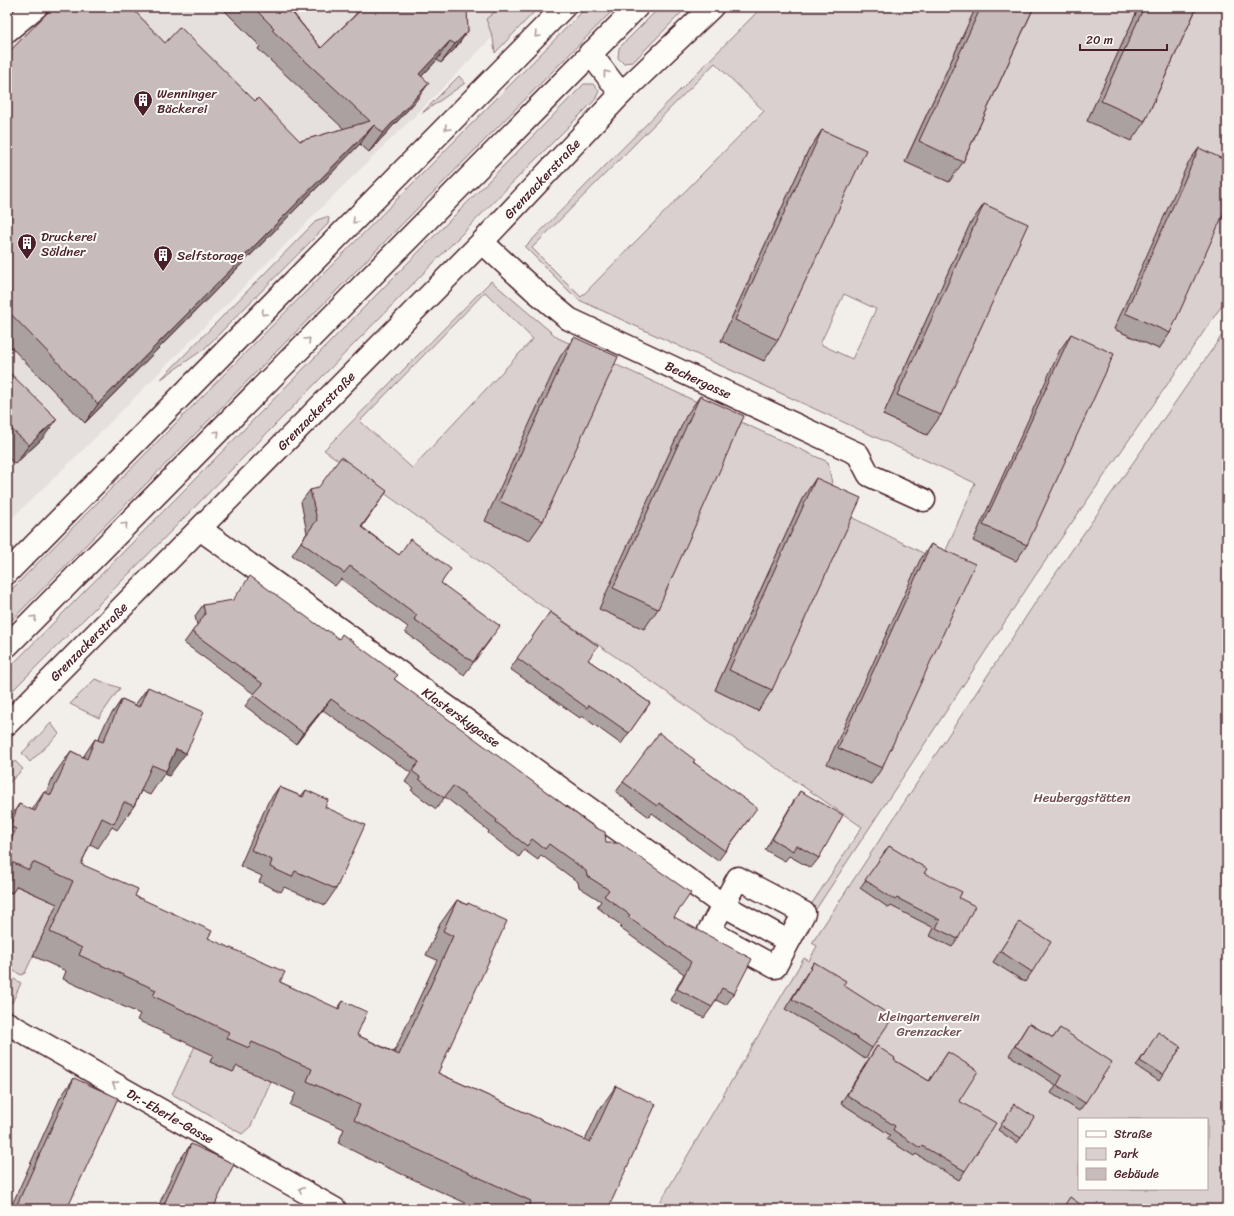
<svg xmlns="http://www.w3.org/2000/svg" width="1234" height="1216" viewBox="0 0 1234 1216" font-family="Sriracha,sans-serif">
<rect width="100%" height="100%" fill="#f2efeb"/>
<filter id="ink" filterUnits="userSpaceOnUse"><feTurbulence type="fractalNoise" baseFrequency=".025" numOctaves="2"/><feDisplacementMap in="SourceGraphic" scale="8" xChannelSelector="R" yChannelSelector="G"/><feConvolveMatrix kernelMatrix="1 2 1 2 8 2 1 2 1" color-interpolation-filters="sRGB"/></filter>
<g filter="url(#ink)">
<!-- built -->
<path fill="#e5dfdd" d="M7,7H522L423,108L333,196L85,448L7,523Z"/>
<!-- green -->
<path fill="#d9d0cf" stroke="#92787d" fill-rule="evenodd" d="M493,7H539L495,53L493,38L486,19L496,11Z
M587,7H616L7,625V594Z
M660,7H687L633,62L623,63L618,58L619,48Z
M762,7H976L905,161L949,182L1029,7H1139L1087,121L1192,7H1227V181L1114,329L1159,349L1227,198V298L1035,576L799,935L807,911L862,827L542,606L324,450L491,281L558,338L828,462L837,510L941,562L975,483L577,299L525,247ZM715,63L764,111L581,297L532,248ZM808,151L764,360V361L721,341ZM970,225L927,435L883,415ZM485,292L533,339L412,468L360,421ZM844,294L876,309L852,359L820,344ZM802,499L758,710L715,690Z
M459,76L465,83L421,114Z
M584,84H593L599,91L595,100C397,297 205,500 7,696V670Z
M326,217L329,218L328,224L204,349L161,379L317,220Z
M1227,328V1209H656L804,958L809,961L817,946L812,943L1035,603ZM1079,1119H1207V1189H1079Z
M95,679L120,688L99,718L70,704Z
M51,723L59,734L30,762L22,753Z
M15,761L23,769L7,785V769Z
M16,886L57,904L25,973L21,975L7,967V891L12,893Z
M7,975L21,983L12,1003L7,1000Z
M195,1046L213,1055L210,1062L233,1072L236,1065L271,1081L251,1126L242,1134L172,1094Z"/>
<g fill="none" stroke-linecap="round" stroke-linejoin="round">
<defs>
<g id="minor">
<path d="M7,31L36,7"/>
<path d="M590,53L621,94"/>
<path id="s1" d="M482,242L534,290L569,319L845,448L858,454L869,475L924,500"/>
<path id="s2" d="M200,529L723,905L779,936"/>
<path id="s3" d="M7,724L482,242L621,94L712,7"/>
<path d="M738,878L804,913L775,967L709,931Z"/>
<path id="s4" d="M7,1023L335,1209"/>
</g>
<path id="major" d="M7,573L564,7
M7,646L637,7"/>
</defs>
<!-- minor casing -->
<use href="#minor" stroke="#4a1f2b" stroke-width="25"/>
<!-- major casing -->
<use href="#major" stroke="#4a1f2b" stroke-width="25"/>
<!-- minor -->
<use href="#minor" stroke="#fdfcf7" stroke-width="22"/>
<!-- major -->
<use href="#major" stroke="#fdfcf7" stroke-width="22"/>
</g>
<!-- wall -->
<path fill="#aca1a1" stroke="#4a1f2b" d="M224,7H300L294,14L321,48L354,16L361,7H465L468,31L454,50L441,63L437,60L422,76L415,102L369,152L360,144L85,423L7,343V54L165,43L255,101L300,141L344,129L258,49L260,46L223,9Z
M976,7H1034L963,162L949,182L905,162Z
M1139,7H1197L1145,121L1131,141L1087,121Z
M822,130L778,340L764,361L721,341L808,151Z
M1199,148L1170,333L1159,349L1114,329L1188,163Z
M984,204L941,415L927,435L883,415L970,224Z
M1071,334L1027,545L1016,561L973,541L1060,350Z
M574,337L543,521L529,541L485,521L560,357Z
M7,370L43,438L15,464L7,457Z
M700,396L658,609L644,629L599,609L686,416Z
M816,478L772,690L758,711L715,690L802,499Z
M310,490L387,491L362,527L399,555L441,583L491,639L464,675L405,632L408,627L341,579L335,586L292,555L307,533L301,502Z
M931,544L882,768L871,784L827,764L920,560Z
M203,605L326,631L394,679L606,843L674,917L734,994L726,1005L716,1000L712,1007L704,1018L670,1000L684,974L620,928L622,926L597,907L601,901L579,887L578,882L541,855L538,860L524,850L519,857L488,833L489,831L445,797L436,809L411,790L413,788L405,782L411,773L323,710L296,744L245,706L254,694L184,643L197,625L195,616Z
M550,612L588,660L650,703L621,744L582,716L580,718L510,669Z
M148,687L169,776L164,774L150,795L141,791L134,806L117,830L112,827L98,848L90,844L81,864L135,896L208,938L280,982L337,1009L343,1001L357,1035L394,1052L437,960L426,955L440,924L457,900L467,905L468,903L438,1073L585,1140L599,1110L616,1086L608,1209H479L375,1162L338,1143L344,1129L290,1105L296,1093L237,1066L233,1072L210,1062L213,1055L137,1020L140,1014L63,979L66,971L33,956L57,904L17,886L12,893L7,891V822L19,804L32,810L44,792L46,793L54,775L71,751L83,757L95,739L98,740L106,722L122,699L135,705Z
M694,762L749,819L718,861L652,813L649,817L616,792L623,782Z
M279,787L301,796L306,790L325,807L336,889L325,905L284,887L281,892L259,882L262,876L240,866L268,802Z
M800,791L819,858L811,868L789,856L785,861L765,850L793,802Z
M889,846L924,873L959,898L958,939L952,947L930,936L934,928L891,906L889,908L860,888Z
M1019,922L1032,972L1025,982L993,962Z
M814,962L843,985L872,1048L865,1059L835,1038L785,1009L807,973Z
M1029,1023L1053,1038L1060,1028L1085,1103L1079,1111L1051,1093L1056,1085L1009,1055Z
M1155,1038L1181,1047L1159,1081L1136,1066Z
M877,1046L894,1060L929,1081L948,1052L959,1101L965,1171L959,1180L916,1154L914,1156L887,1139L890,1135L841,1103Z
M74,1078L67,1209H10L60,1098Z
M1011,1110L1021,1138L1017,1143L998,1130Z
M191,1144L213,1209H157L177,1164Z"/>
<!-- shaded-wall -->
<path fill="#8c8383" stroke="#4a1f2b" d="M295,7H300L278,30L291,11Z
M468,31L454,50L441,63L455,44Z
M450,41L437,60L406,93L419,74Z
M429,83L415,102L369,152L383,133Z
M374,125L360,144L85,423L98,404Z
M57,419L43,438L15,464L29,445Z
M331,699L323,710L296,744L303,733Z
M176,749L186,753L169,776L164,774L166,771Z"/>
<!-- building -->
<path fill="#c8bbbb" stroke="#4a1f2b" d="M53,7H131L165,43L180,27L255,101L258,98L300,141L370,121L272,30L274,28L253,7H295L291,11L321,48L364,7H465L467,9L468,31L455,44L450,41L419,74L429,83L383,133L374,125L98,404L7,310V54Z
M981,7H1034L963,162L919,141Z
M1144,7H1197L1145,121L1101,101Z
M822,130L866,150L778,340L735,320Z
M1199,148L1227,161V206L1170,333L1125,313Z
M984,204L1028,224L941,415L897,395Z
M1071,334L1114,354L1027,545L983,525Z
M574,337L618,357L543,521L499,501Z
M7,370L57,419L29,445L7,425Z
M700,396L744,416L658,609L613,588Z
M341,457L387,491L361,527L399,555L410,539L451,569L441,583L500,626L473,662L414,619L417,615L350,566L344,573L301,542L317,520L310,490L318,488Z
M816,478L861,498L772,690L729,670Z
M931,544L975,564L882,768L838,748Z
M250,576L326,631L327,630L339,639L342,634L398,675L394,679L594,827L605,832L606,843H619L691,893L674,917L752,959L734,994L722,988L712,1007L677,989L691,962L628,917L630,915L604,896L609,890L587,876L586,871L549,844L545,849L532,839L527,846L496,822L497,820L453,786L444,798L419,779L420,777L412,771L419,762L331,699L303,733L253,695L263,684L192,632L205,614L203,605L233,600Z
M550,612L598,646L588,660L650,703L629,733L589,705L587,708L517,658Z
M148,687L204,712L186,753L176,749L166,771L152,765L134,806L124,802L114,824L102,818L81,864L138,889L135,896L212,931L208,938L285,972L280,982L339,1009L343,1001L367,1012L357,1035L399,1055L453,936L443,931L457,900L467,905L468,903L507,921L438,1073L590,1142L616,1086L656,1104L608,1209H528L531,1201L392,1138L354,1120L360,1105L307,1081L312,1069L252,1042L249,1048L226,1038L229,1032L153,996L156,990L79,955L82,948L50,932L73,881L33,862L29,870L7,860V849L16,829L10,826L19,804L35,811L44,792L51,795L71,751L87,759L95,739L103,742L122,699L139,707Z
M659,733L695,760L693,762L757,808L725,851L659,803L657,806L623,782Z
M279,787L303,797L306,790L328,800L325,807L365,825L336,889L295,871L292,877L270,867L272,860L251,850Z
M800,791L843,815L819,858L796,845L793,851L772,839Z
M889,846L927,869L924,873L962,892L959,898L975,906L958,939L936,928L940,920L897,898L895,900L865,880Z
M1019,922L1051,942L1032,972L1000,951Z
M814,962L846,981L843,985L893,1017L872,1048L842,1028L792,999Z
M1029,1023L1053,1038L1060,1028L1112,1062L1085,1103L1057,1085L1062,1076L1015,1046Z
M1158,1032L1181,1047L1163,1075L1140,1061Z
M877,1046L895,1058L894,1060L929,1081L948,1052L978,1071L959,1101L996,1123L965,1171L922,1146L920,1148L893,1130L895,1126L847,1095Z
M74,1078L118,1098L67,1209H15Z
M1014,1104L1034,1117L1021,1138L1001,1125Z
M191,1144L234,1164L213,1209H162Z
M1070,1197L1087,1209H1062Z"/>
<!-- one-way arrows -->
<defs><path id="oneway-chevron" d="M-2-3.5L2.5 0L-2 3.5" fill="none" stroke-width="1.6" stroke-linecap="round" stroke-linejoin="round"/></defs>
<g stroke="#ac999b">
<use href="#oneway-chevron" transform="translate(537 35) rotate(134)"/>
<use href="#oneway-chevron" transform="translate(606 73) rotate(-127)"/>
<use href="#oneway-chevron" transform="translate(447 128) rotate(135)"/>
<use href="#oneway-chevron" transform="translate(355 221) rotate(135)"/>
<use href="#oneway-chevron" transform="translate(264 313) rotate(135)"/>
<use href="#oneway-chevron" transform="translate(308 340) rotate(-45)"/>
<use href="#oneway-chevron" transform="translate(217 433) rotate(-45)"/>
<use href="#oneway-chevron" transform="translate(125 525) rotate(-45)"/>
<use href="#oneway-chevron" transform="translate(34 618) rotate(-45)"/>
<use href="#oneway-chevron" transform="translate(115 1084) rotate(-150)"/>
<use href="#oneway-chevron" transform="translate(301 1190) rotate(-150)"/>
</g>
</g>
<!-- icons -->
<defs>
<symbol id="building-pin" viewBox="-11 -11 22 30"><path d="M0 17L-7.5 6A9.5 9.5 0 1 1 7.5 6Z" fill="#4a1f2b" stroke="#fdfcf7"/><path d="M-4-6H4V6H1V3H-1V6H-4ZM-2.5-4.3h1.7v1.8h-1.7ZM.8-4.3h1.7v1.8H.8ZM-2.5-1h1.7V.8h-1.7ZM.8-1h1.7V.8H.8Z" fill="#fff"/></symbol>
</defs>
<g fill-rule="evenodd">
<use href="#building-pin" x="132" y="89" width="22" height="30"/>
<use href="#building-pin" x="16" y="232" width="22" height="30"/>
<use href="#building-pin" x="152" y="244" width="22" height="30"/>
</g>
<g text-anchor="middle" dominant-baseline="central" stroke-width="4" stroke-linejoin="round" paint-order="stroke">
<!-- poi labels -->
<g font-size="13" fill="#4a1f2b" stroke="#fdfcf7" text-anchor="start">
<text x="157" y="93">Wenninger<tspan x="157" dy="15">Bäckerei</tspan></text>
<text x="41" y="236">Druckerei<tspan x="41" dy="15">Söldner</tspan></text>
<text x="177" y="255">Selfstorage</text>
</g>
<!-- street labels -->
<g font-size="13" fill="#4a1f2b" stroke="#fdfcf7">
<text stroke="none"><textPath href="#s3" startOffset="764">Grenzackerstraße</textPath></text>
<text stroke="none"><textPath href="#s1" startOffset="259">Bechergasse</textPath></text>
<text stroke="none"><textPath href="#s3" startOffset="440">Grenzackerstraße</textPath></text>
<text stroke="none"><textPath href="#s3" startOffset="116">Grenzackerstraße</textPath></text>
<text stroke="none"><textPath href="#s2" startOffset="322">Klasterskygasse</textPath></text>
<text stroke="none"><textPath href="#s4" startOffset="188">Dr.-Eberle-Gasse</textPath></text>
</g>
<!-- park labels -->
<g font-size="13" fill="#6e4b54" stroke="#fdfcf7">
<text x="1082" y="797">Heuberggstätten</text>
<text x="929" y="1016">Kleingartenverein<tspan x="929" dy="15">Grenzacker</tspan></text>
</g>
</g>
<!-- margin -->
<rect width="1234" height="1216" fill="none" stroke="#fdfcf7" stroke-width="24"/>
<rect x="12" y="12" width="1210" height="1192" fill="none" stroke="#4a1f2b" stroke-width="1.5" filter="url(#ink)"/>
<!-- legend -->
<rect x="1078" y="1118" width="130" height="72" fill="#fdfcf7" stroke="#b5a4a5"/>
<rect x="1086" y="1131" width="20" height="6" fill="#fdfcf7" stroke="#b5a4a5"/>
<text x="1114" y="1138" font-size="12" fill="#4a1f2b">Straße</text>
<rect x="1086" y="1148" width="20" height="12" fill="#d9d0cf" stroke="#b5a4a5"/>
<text x="1114" y="1158" font-size="12" fill="#4a1f2b">Park</text>
<rect x="1086" y="1168" width="20" height="12" fill="#c8bbbb" stroke="#b5a4a5"/>
<text x="1114" y="1178" font-size="12" fill="#4a1f2b">Gebäude</text>
<!-- scale -->
<path d="M1080 44v6h87v-6" fill="none" stroke="#4a1f2b" stroke-width="2"/>
<text x="1086" y="44" font-size="12" fill="#4a1f2b" stroke="#fdfcf7" stroke-width="3" paint-order="stroke">20 m</text>
</svg>
